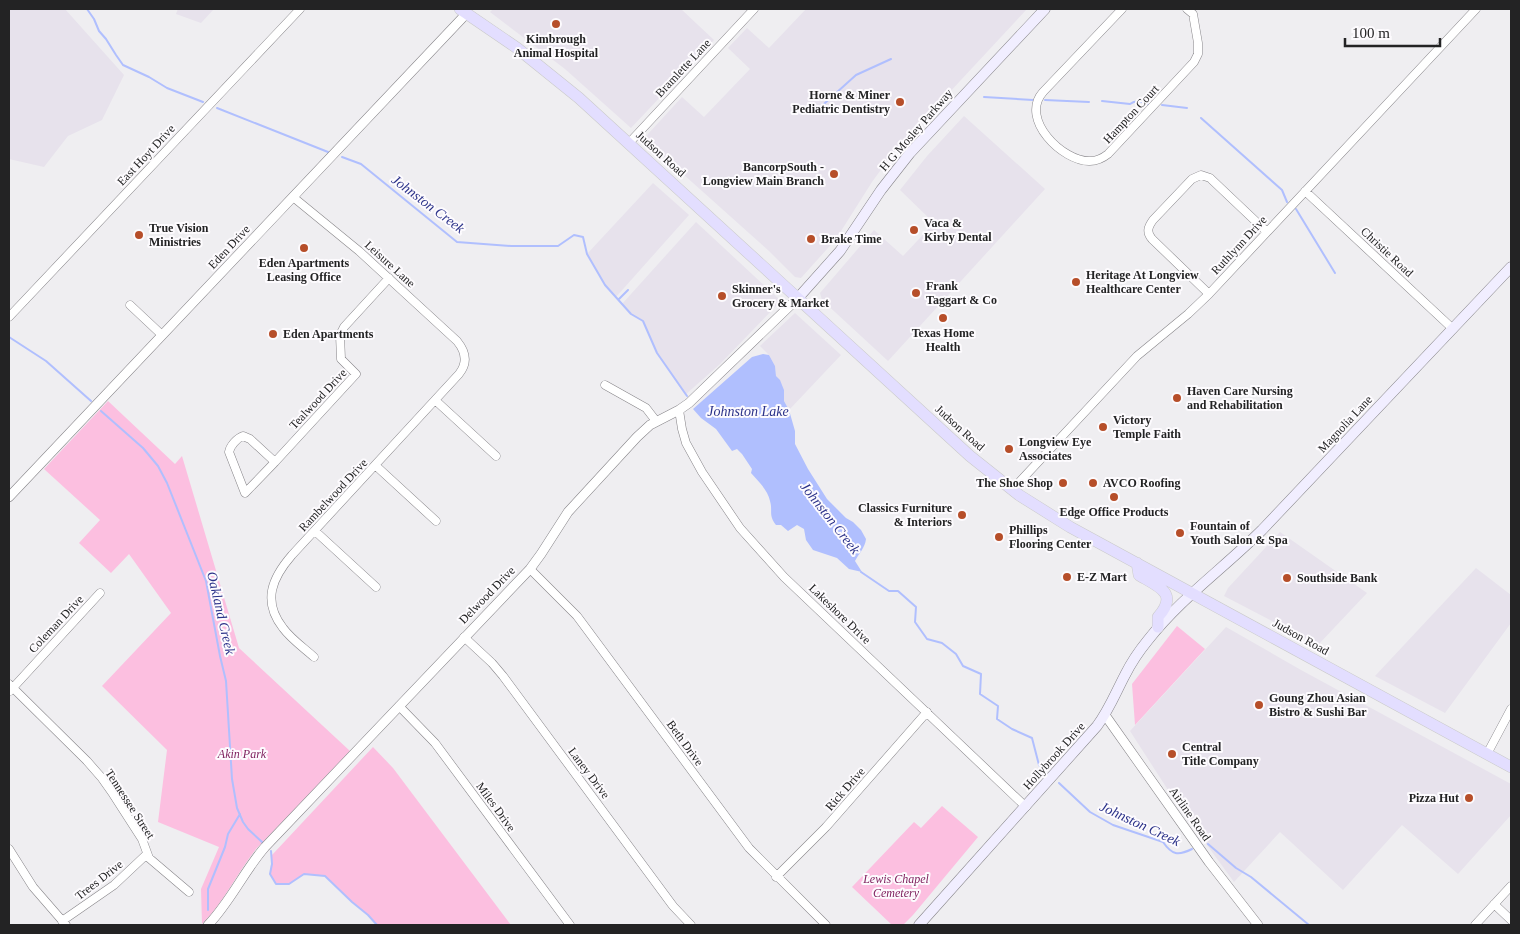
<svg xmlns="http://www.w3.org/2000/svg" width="1520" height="934" viewBox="0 0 1520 934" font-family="Georgia,serif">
<rect width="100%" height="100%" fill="#efeef1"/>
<!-- built -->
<path fill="#e7e2ec" d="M9,9H65L124,75L102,120L68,136L44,167L9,159Z
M178,9H214L201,23L176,14Z
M493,9H681L714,40L631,128L565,69L490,12Z
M806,9H1027L893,153L872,182L836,239L801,278L795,277L769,251L645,140L648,134L682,97L704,117L750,69L728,48L747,28L769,48Z
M964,116L1045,189L888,361L822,300L820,293L874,230L903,256L934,223L900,190L927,156Z
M653,183L689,215L616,297L605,285L587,254Z
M696,222L781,301L720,364L685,395L657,353L643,321L631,314L622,304Z
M795,313L841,355L789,410L784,401V390L780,381L776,376L775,366L769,355L760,346Z
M1280,532L1367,593L1318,645L1224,596L1228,588Z
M1476,568L1511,595V623L1445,713L1375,676Z
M1226,627L1301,670L1511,784V815L1458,874L1402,825L1343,890L1280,832L1234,882L1177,804L1130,731Z"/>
<!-- green -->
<path fill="#fcbfe0" d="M108,401L175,464L182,456L239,648L350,751L256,849C237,873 224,902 202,924L201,889L219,847L158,822L167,750L102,686L171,613L129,554L111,573L79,543L100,520L44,469Z
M1177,626L1205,649L1135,725L1132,684Z
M373,747L393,768L511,925H377L368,915L352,902L325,876L304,874L289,884H276L270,874L272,855Z
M942,806L978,837L913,915L903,925H892L852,887L914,822L921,828Z"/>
<!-- water -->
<path fill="#b0bffe" d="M763,354L769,355L775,366L776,376L780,380L784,390V401L789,410L795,431V444L808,469L827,499L846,518L853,522L861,530L866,539C865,548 859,553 855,561L862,572L849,569L837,558L813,550L806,540L804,529L797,525L788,531L781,525H776C768,515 773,511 770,501C768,490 758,481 751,473L752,469L742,454L737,449L732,451L716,429L701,418L693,409L752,357Z"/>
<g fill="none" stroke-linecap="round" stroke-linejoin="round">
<!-- stream -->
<path stroke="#b0bffe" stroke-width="2" d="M87,9L94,19L99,31L106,39L116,55L123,65L149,77L167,88L203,102
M984,97L1033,100
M1045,100L1089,102
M1102,101L1130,104C1135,100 1142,101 1148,104
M1162,105L1187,108
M217,108L328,152
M815,112L856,75L891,59
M1201,118L1282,190L1287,202
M342,157L361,164L457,242L511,246H558L574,235L583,237L587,254L605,285L631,314L643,321L657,353L687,396
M1296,209L1335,273
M619,299L628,290
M9,337L46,361L91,401
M101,411L143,448L158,466L167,483L206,581L220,656L226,681L232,779L237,808L243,822L248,829L262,842
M861,572L889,591H898L916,607L915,622L927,639L942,643L956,654L963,666L981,674L980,694L998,706L997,719L1012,729L1032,738L1039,765L1042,768
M1059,783L1090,812L1113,825L1163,842C1172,855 1178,856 1192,849
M1208,844L1236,868L1251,877L1309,925H1331
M271,851L272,864L270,874L276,884H289L304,874L325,876L352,902L368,915L377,925
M208,910V889L225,847L228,834L240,814"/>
<defs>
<path id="minor" d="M1122,9L1043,92C1019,119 1063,162 1090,161C1097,161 1103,158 1108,154L1194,62L1198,54V43L1193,14L1187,9
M629,143L754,9
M1305,191L1453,329
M293,197L359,251L457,341C466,352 468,363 459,374L292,555C272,578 262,601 283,628C291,639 304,648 314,657
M1209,294L1152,239C1146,232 1148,227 1153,220L1192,179L1201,175L1210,178L1267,232
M130,305L162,335
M9,317L300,9
M605,385L646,408L656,421
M435,400L496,456
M679,410L682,429L686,443L702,472L740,528L784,577L1026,807
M243,436L250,439L275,462L245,493L229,452C230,446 237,438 243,436Z
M275,462L356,374L341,359L340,335L344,327L389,278
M375,465L436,521
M1012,490L1137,356L1188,314L1209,294L1476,9
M315,531L376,587
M530,569L577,616L749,848L826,925
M464,637L492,663L503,676L673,906L691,925
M9,684L87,761L101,777L113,794L142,839L149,858L189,892
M10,691L100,593
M399,706L435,743L570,925
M1487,754L1511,709
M9,849L33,887L66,925
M776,877L826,827L927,712
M1494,904L1511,920
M62,921L114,885L147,854
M1475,925L1511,886"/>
<path id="tertiary" d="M9,497L467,13
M1105,715L1209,862L1258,925
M208,925C231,901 244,871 265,847L530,569L541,554L568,512L637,437L650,425L679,410L689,403L798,298"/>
<path id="secondary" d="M798,298L840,251L881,190L910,153L1045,9
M919,925L1097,726C1109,710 1116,692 1125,675C1131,663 1139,651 1148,640C1181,598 1224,568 1262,530L1511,267"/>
<path id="primary" d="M460,9L517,48L579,98L970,456L1019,495L1070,527L1511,767
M1137,563L1139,575C1159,587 1179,593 1158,617V627"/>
</defs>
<!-- minor casing -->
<use href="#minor" stroke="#868488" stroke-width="9"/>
<!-- tertiary casing -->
<use href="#tertiary" stroke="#868488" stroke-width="10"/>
<!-- secondary casing -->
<use href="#secondary" stroke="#868488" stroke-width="11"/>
<!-- primary casing -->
<use href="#primary" stroke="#cacaca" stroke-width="12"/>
<!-- minor -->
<use href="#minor" stroke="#fff" stroke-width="8"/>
<!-- tertiary -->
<use href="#tertiary" stroke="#fff" stroke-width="9"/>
<!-- secondary -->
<use href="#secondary" stroke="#f1eeff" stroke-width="10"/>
<!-- primary -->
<use href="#primary" stroke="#e3deff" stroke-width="11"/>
</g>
<!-- markers -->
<g fill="#b64e29" stroke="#fdfbfe" stroke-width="2">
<circle cx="556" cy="24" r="5"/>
<circle cx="900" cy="102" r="5"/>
<circle cx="834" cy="174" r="5"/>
<circle cx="914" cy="230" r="5"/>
<circle cx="139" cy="235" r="5"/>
<circle cx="811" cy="239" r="5"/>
<circle cx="304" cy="248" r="5"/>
<circle cx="1076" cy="282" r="5"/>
<circle cx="916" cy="293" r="5"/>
<circle cx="722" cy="296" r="5"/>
<circle cx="943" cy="318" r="5"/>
<circle cx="273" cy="334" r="5"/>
<circle cx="1177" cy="398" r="5"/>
<circle cx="1103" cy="427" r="5"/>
<circle cx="1009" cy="449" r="5"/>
<circle cx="1063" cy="483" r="5"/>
<circle cx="1093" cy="483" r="5"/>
<circle cx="1114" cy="497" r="5"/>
<circle cx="962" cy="515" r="5"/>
<circle cx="1180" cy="533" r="5"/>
<circle cx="999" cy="537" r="5"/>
<circle cx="1067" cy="577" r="5"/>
<circle cx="1287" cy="578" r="5"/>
<circle cx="1259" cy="705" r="5"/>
<circle cx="1172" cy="754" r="5"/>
<circle cx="1469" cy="798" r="5"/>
</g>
<g text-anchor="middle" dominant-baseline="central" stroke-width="4" stroke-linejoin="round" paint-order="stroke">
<!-- poi labels -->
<g font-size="12" font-weight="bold" fill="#232324" stroke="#fdfbfe" text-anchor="start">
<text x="556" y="39" text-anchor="middle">Kimbrough<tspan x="556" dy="14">Animal Hospital</tspan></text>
<text x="890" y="95" text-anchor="end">Horne &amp; Miner<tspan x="890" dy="14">Pediatric Dentistry</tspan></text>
<text x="824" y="167" text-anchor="end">BancorpSouth -<tspan x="824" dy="14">Longview Main Branch</tspan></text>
<text x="924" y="223">Vaca &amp;<tspan x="924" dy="14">Kirby Dental</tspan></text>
<text x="149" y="228">True Vision<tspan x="149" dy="14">Ministries</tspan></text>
<text x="821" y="239">Brake Time</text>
<text x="304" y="263" text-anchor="middle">Eden Apartments<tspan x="304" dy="14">Leasing Office</tspan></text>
<text x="1086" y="275">Heritage At Longview<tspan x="1086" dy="14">Healthcare Center</tspan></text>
<text x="926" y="286">Frank<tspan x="926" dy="14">Taggart &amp; Co</tspan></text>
<text x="732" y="289">Skinner's<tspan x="732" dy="14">Grocery &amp; Market</tspan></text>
<text x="943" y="333" text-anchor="middle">Texas Home<tspan x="943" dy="14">Health</tspan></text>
<text x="283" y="334">Eden Apartments</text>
<text x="1187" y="391">Haven Care Nursing<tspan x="1187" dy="14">and Rehabilitation</tspan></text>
<text x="1113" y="420">Victory<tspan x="1113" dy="14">Temple Faith</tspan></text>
<text x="1019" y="442">Longview Eye<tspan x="1019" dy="14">Associates</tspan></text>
<text x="1053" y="483" text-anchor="end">The Shoe Shop</text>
<text x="1103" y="483">AVCO Roofing</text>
<text x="952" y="508" text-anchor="end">Classics Furniture<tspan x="952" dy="14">&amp; Interiors</tspan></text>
<text x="1114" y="512" text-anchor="middle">Edge Office Products</text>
<text x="1190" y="526">Fountain of<tspan x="1190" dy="14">Youth Salon &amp; Spa</tspan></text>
<text x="1009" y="530">Phillips<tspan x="1009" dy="14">Flooring Center</tspan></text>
<text x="1077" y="577">E-Z Mart</text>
<text x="1297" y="578">Southside Bank</text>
<text x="1269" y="698">Goung Zhou Asian<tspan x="1269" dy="14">Bistro &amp; Sushi Bar</tspan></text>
<text x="1182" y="747">Central<tspan x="1182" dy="14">Title Company</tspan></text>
<text x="1459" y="798" text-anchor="end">Pizza Hut</text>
</g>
<!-- street labels -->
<g font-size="12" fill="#232324" stroke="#fdfbfe">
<text transform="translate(683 68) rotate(-47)">Bramlette Lane</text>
<text transform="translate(1131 114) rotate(-47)">Hampton Court</text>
<text transform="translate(916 130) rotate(-49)">H G Mosley Parkway</text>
<text transform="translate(661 154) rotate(42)">Judson Road</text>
<text transform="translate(146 155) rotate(-47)">East Hoyt Drive</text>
<text transform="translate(1239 245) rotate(-47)">Ruthlynn Drive</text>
<text transform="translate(229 247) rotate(-47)">Eden Drive</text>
<text transform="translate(1387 252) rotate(43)">Christie Road</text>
<text transform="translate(390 264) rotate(42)">Leisure Lane</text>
<text transform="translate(318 399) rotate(-47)">Tealwood Drive</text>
<text transform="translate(1345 424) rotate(-47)">Magnolia Lane</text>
<text transform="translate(960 428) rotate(42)">Judson Road</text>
<text transform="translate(333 495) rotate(-47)">Rambelwood Drive</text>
<text transform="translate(487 595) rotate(-46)">Delwood Drive</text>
<text transform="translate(840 614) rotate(44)">Lakeshore Drive</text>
<text transform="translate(56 624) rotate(-47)">Coleman Drive</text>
<text transform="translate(1301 637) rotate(29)">Judson Road</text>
<text transform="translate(685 743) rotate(54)">Beth Drive</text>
<text transform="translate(1054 756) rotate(-48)">Hollybrook Drive</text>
<text transform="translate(589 773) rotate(53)">Laney Drive</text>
<text transform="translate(845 789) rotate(-49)">Rick Drive</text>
<text transform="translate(130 804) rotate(57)">Tennessee Street</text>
<text transform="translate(496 807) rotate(54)">Miles Drive</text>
<text transform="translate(1190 814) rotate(55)">Airline Road</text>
<text transform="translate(99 880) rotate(-38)">Trees Drive</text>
</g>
<!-- park labels -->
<g font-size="12" font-style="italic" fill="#812460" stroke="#fdfbfe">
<text x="242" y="754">Akin Park</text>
<text x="896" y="879">Lewis Chapel<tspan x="896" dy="14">Cemetery</tspan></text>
</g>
<!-- water labels -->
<g font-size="14" font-style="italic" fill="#2b3289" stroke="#fdfbfe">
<text transform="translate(428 204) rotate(37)">Johnston Creek</text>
<text x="748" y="411">Johnston Lake</text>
<text transform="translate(830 518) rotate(52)">Johnston Creek</text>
<text transform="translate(221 613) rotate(77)">Oakland Creek</text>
<text transform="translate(1140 824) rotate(25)">Johnston Creek</text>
</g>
</g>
<!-- border -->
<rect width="1520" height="934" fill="none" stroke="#232324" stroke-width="20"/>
<!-- scale -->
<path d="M1345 38v8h95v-8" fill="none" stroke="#232324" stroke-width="2.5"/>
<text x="1352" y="38" font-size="15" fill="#232324" stroke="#fdfbfe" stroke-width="4" paint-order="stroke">100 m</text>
</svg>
